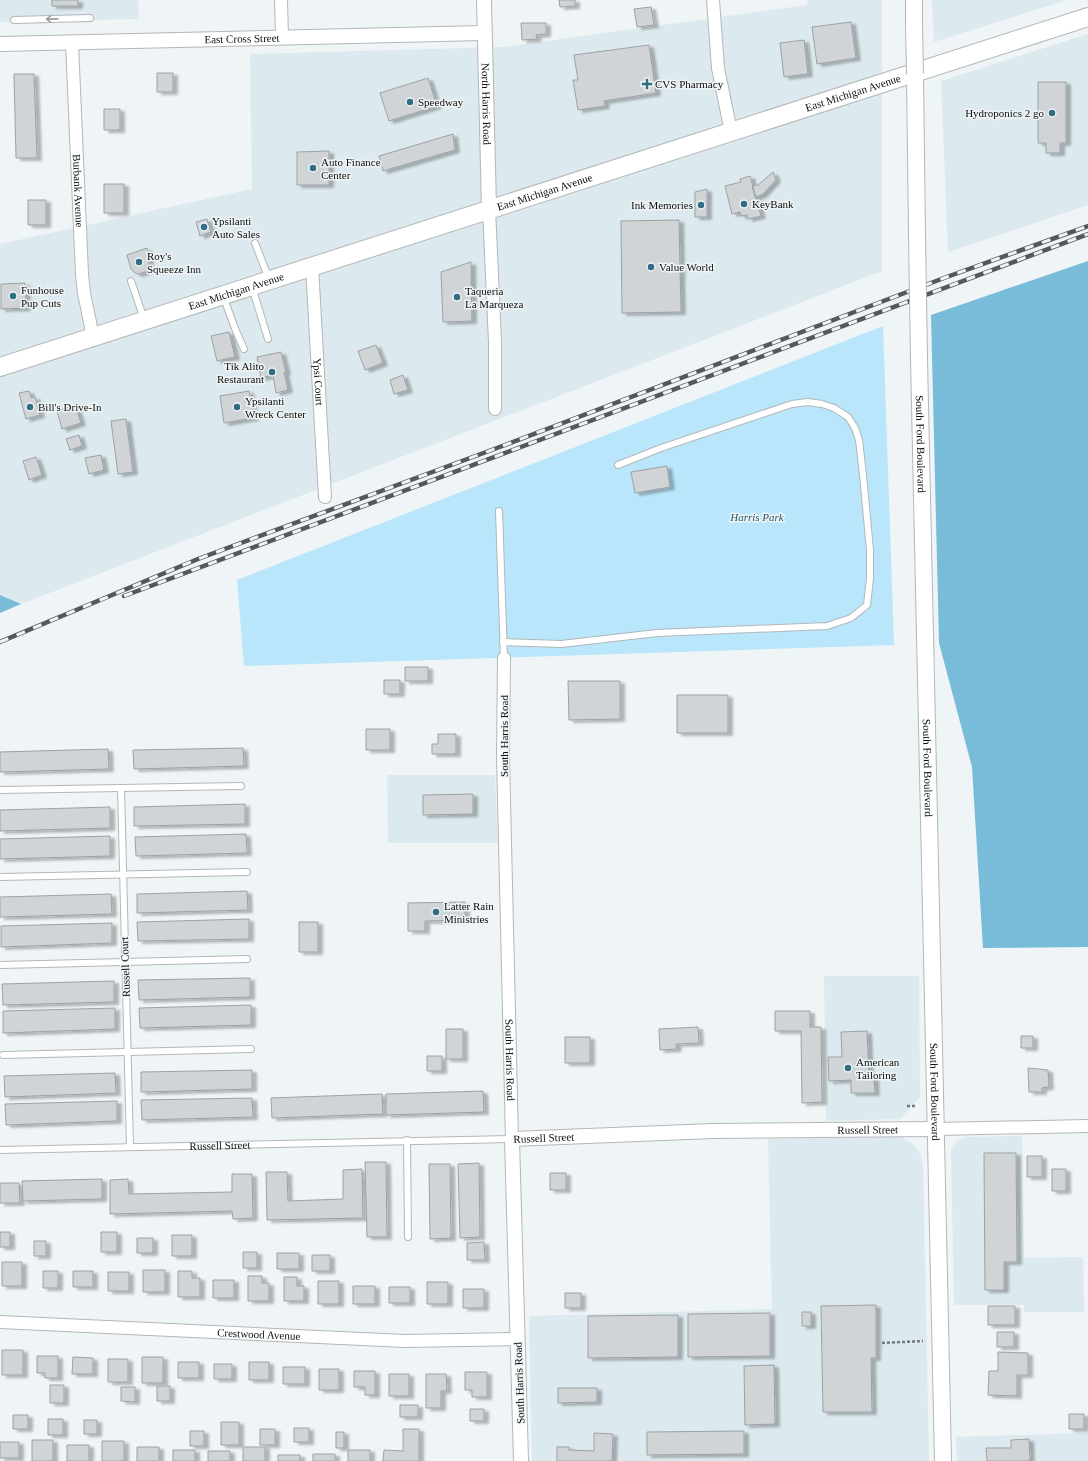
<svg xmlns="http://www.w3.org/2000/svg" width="1088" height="1461" viewBox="0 0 1088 1461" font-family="Georgia,serif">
<defs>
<filter id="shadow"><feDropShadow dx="4.5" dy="2.5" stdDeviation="1" flood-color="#0004"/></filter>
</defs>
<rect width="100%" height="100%" fill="#eff4f6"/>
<!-- built -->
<path fill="#dce9ee" d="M0,0H138L139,19L0,22Z
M808,0H882V271L21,604L0,595V244L252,189L250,54L502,47L807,5Z
M932,0H1067L934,42Z
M1088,34V205L948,252L941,81Z
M387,775H495L498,843H388Z
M824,976H919L920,1097L900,1119L826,1121Z
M1022,1136L1024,1258L1083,1257L1084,1312H1024V1305H954L951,1149L956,1141L967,1137Z
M900,1137L912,1143L918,1149L923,1163L929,1461H532L529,1316L772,1309L768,1139Z
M1088,1433V1461H957L956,1437Z"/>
<!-- green -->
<path fill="#b9e6fa" d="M883,326L894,645L244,666L237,580Z"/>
<!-- forest -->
<path fill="#79bcd9" d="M1088,261V947L983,948L972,767L939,643L931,315Z
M0,595L21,604L0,613Z"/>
<!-- building -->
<path fill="#d0d4d6" stroke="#9da1a3" filter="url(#shadow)" d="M52,0H78V6H52Z
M559,0H575V6L560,7Z
M651,7L654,25L637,27L634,9Z
M851,22L856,58L817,64L812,27Z
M521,23H546V34L536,35L537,39L522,40Z
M804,40L808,74L784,77L780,43Z
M649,45L656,93L604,101L605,106L578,110L573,80H578L574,55Z
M157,73H173V92H157Z
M14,74H34L37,158H16Z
M428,78L437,106L389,121L380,93Z
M1038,82H1066V143H1060V153H1046V143H1038Z
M104,109H120V130H104Z
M453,134L455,150L383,171L379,156Z
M329,151V185H297V152Z
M773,172L776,180L762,195L755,197L752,186L758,185Z
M750,176L761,216L748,219L747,215L741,216L740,212L732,214L725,186L741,182L740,179Z
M104,184H124V213H104Z
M707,189V217H695V192Z
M28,200H46V225H28Z
M207,219L211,232L200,236L196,222Z
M679,220L681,312L622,313L621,221Z
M147,248L150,259L148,260L149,264L148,269L145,272L138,274L134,272L131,269L127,255Z
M471,262L472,321L443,322L441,272Z
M25,283L26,308L1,309V284Z
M229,332L235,357L217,361L211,336Z
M376,345L383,363L365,370L358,351Z
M281,352L286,372H284L288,390L276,393L273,375L261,378L257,357Z
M403,375L408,390L394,394L390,380Z
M29,391L31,398L35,397L40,415L26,419L19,393Z
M249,391L254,418L224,423L220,396Z
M75,405L81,423L62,429L57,411Z
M126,419L133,472L118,474L111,421Z
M79,435L82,446L70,450L66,439Z
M101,455L104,470L89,474L85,458Z
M36,457L42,475L29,480L23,461Z
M667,466L670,487L635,493L631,472Z
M405,667H428V681H405Z
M384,680H400V694H384Z
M568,681H620V719L569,720Z
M677,695H728V733H677Z
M366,729H390V750H366Z
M438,734H456V754H432V744H438Z
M243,748L244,766L134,769L133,750Z
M108,749L109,769L0,772V752Z
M473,794V814L423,815V795Z
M245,804V824L134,826V807Z
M110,807V828L0,831V810Z
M246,834L247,853L136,856L135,837Z
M110,836V856L0,859V839Z
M247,891L248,910L137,913V894Z
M111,894L112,914L0,917V897Z
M465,902V920L425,921V931H408V903Z
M249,919V939L138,941L137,922Z
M299,922H318V952H299Z
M112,923V943L1,947V926Z
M250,978V997L139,1000L138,980Z
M114,981V1002L3,1005L2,984Z
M251,1005V1025L140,1028L139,1008Z
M115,1008V1029L3,1033V1011Z
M775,1011H810V1027H821L822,1102L802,1103L801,1031H775Z
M698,1027L699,1043L676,1044L677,1049L660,1050L659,1029Z
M446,1029H463V1059H446Z
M867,1031L869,1078H874L875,1093H851V1080L829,1081L828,1057H842L841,1032Z
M1021,1036H1033V1048H1021Z
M565,1037H590V1063H565Z
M427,1056H442V1071H427Z
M1028,1068L1048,1070L1049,1087L1042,1088V1092H1029Z
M252,1070V1089L141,1092V1072Z
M115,1073L116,1093L5,1097L4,1076Z
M483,1091L484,1112L386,1115V1094Z
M382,1094L383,1114L272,1118L271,1098Z
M252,1098L253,1117L142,1120L141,1100Z
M117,1101V1121L6,1125L5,1104Z
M984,1153H1016L1017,1262H1004V1290H985Z
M1027,1156H1042V1177H1027Z
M365,1162H386L387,1237H367Z
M479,1163L480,1237L460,1238L458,1164Z
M429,1164H450L451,1238L430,1239Z
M362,1169L363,1218L267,1220L266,1172H287L288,1201L343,1199V1170Z
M1052,1169H1066V1191H1052Z
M550,1173H566V1190H550Z
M232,1174H252L253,1218L233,1219L232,1211L110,1214V1180L128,1179L129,1194L232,1192Z
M102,1179V1199L23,1201L22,1181Z
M0,1183H19L20,1203H0Z
M0,1232H10V1247H0Z
M101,1232H117V1252H101Z
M172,1235H192V1256H172Z
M137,1238H153V1253H137Z
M34,1241H46V1256H34Z
M484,1242L485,1260H467V1243Z
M243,1252H257V1268H243Z
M277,1253H299V1269H277Z
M312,1255H330V1271H312Z
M2,1262H22V1286H2Z
M143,1270H165V1292H143Z
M43,1271H58V1288H43Z
M73,1271H93V1287H73Z
M178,1271H192V1278H200V1297H178Z
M108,1272H129V1291H108Z
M248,1276H262V1283H269V1301H248Z
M284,1277H297V1286H304V1301H284Z
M213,1280H234V1298H213Z
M318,1281H339V1304H318Z
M427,1282H448V1304H427Z
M353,1286H375V1304H353Z
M389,1287H410V1303H389Z
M463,1289H484V1308H463Z
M565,1293H581V1308H565Z
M876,1305V1358H871L872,1412H823L821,1306Z
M988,1306H1015V1325H988Z
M802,1312H811V1326H802Z
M770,1313V1356L688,1357V1314Z
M678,1315V1357L588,1358V1316Z
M997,1332H1014V1347H997Z
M2,1350H23V1375H2Z
M998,1352L1028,1353V1375H1017V1396L988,1395L989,1371H998Z
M37,1356H58V1378H45V1373H37Z
M73,1357L93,1358V1374H72Z
M142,1357H163V1383H142Z
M108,1359H128V1382H108Z
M178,1362H199V1378H178Z
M249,1362H269V1380H249Z
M214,1364H232V1379H214Z
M774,1365L775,1424L745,1425L744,1366Z
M283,1367H305V1384H283Z
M319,1369H339V1390H319Z
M354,1371H375V1395H365V1387H354Z
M465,1372H487V1397H472V1390H465Z
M389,1374H409V1396H389Z
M426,1374H446L447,1391H441V1408H426Z
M50,1385H64V1403H50Z
M157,1386H170V1401H157Z
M121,1387H135V1402L121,1401Z
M558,1388H597V1402L558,1403Z
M400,1405H418V1417H400Z
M470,1409H484V1421H470Z
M1069,1414H1084V1429H1069Z
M13,1415H28V1429H13Z
M48,1419H63V1435H48Z
M84,1420H97V1434H84Z
M221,1422H239V1445H221Z
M294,1428H309V1442H294Z
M260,1429H275V1445H260Z
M403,1429H419V1461H383L384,1450L403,1451Z
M190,1431H204V1446H190Z
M744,1431V1454L647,1455V1432Z
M336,1432H344V1448H336Z
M594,1433L613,1434L612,1461H557V1447H569V1450L594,1451Z
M1029,1439L1030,1461H987L986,1448H1011V1440Z
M32,1440H53V1461H32Z
M102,1441H124V1461H102Z
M0,1442H19V1458H0Z
M67,1445H89V1461H67Z
M137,1447H159V1461H137Z
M243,1447H265V1461H243Z
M173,1450H195V1461H173Z
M348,1450H370V1461H348Z
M208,1451H230V1461H208Z
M313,1454H335V1461H313Z
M278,1455H300V1461H278Z"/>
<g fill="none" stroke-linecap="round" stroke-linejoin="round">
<defs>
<g id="service">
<path d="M14,20L90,18"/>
<path d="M255,243L269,279"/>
<path d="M131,281L144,319"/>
<path d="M252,287L268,339"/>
<path d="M223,296L236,331L244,349"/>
<path d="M499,511L504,658"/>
<path d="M503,642L561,644L657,633L827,626L851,618L867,605L870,578V550L863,475L859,440L855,428L848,417L834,408L822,404L808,402L792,404L661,448L618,465"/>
<path d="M121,788L130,1147"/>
<path d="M0,790L241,786"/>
<path d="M0,877L247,872"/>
<path d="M1,965L247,959"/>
<path d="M3,1055L251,1049"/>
<path d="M407,1140L408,1237"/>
<path id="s1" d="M0,1150L512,1139"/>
</g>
<g id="minor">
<path d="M281,0L282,37"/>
<path d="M713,0L718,68L731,132"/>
<path id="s2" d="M72,43L82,274L84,293L93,337"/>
<path d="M489,209L495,342V409"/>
<path id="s3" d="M312,266L325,497"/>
<path id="s4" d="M504,658L503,757L512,1139"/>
<path d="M935,1129L1088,1126"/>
<path id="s5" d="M0,1322L405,1341L517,1339"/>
</g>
<g id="tertiary">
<path id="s6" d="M484,0L489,209"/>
<path id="s7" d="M0,44L484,33"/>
<path id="s8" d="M521,1461L512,1139L713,1131L935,1129"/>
</g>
<g id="secondary">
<path d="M914,0V25"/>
<path d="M915,74L917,236"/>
<path id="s9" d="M919,359L943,1461"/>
</g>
<g id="primary">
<path id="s10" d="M0,367L1088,17"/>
</g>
</defs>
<!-- service casing -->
<use href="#service" stroke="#b3b7b9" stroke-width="8"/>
<!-- minor casing -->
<use href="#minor" stroke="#b3b7b9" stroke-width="14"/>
<!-- tertiary casing -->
<use href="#tertiary" stroke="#b3b7b9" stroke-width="16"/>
<!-- secondary casing -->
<use href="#secondary" stroke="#b3b7b9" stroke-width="18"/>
<!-- primary casing -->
<use href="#primary" stroke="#b3b7b9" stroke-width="20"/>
<!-- path -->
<path stroke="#757879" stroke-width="2.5" stroke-dasharray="3 2" stroke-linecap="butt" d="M907,1106H915
M882,1343L923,1341"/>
<!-- service -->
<use href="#service" stroke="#fff" stroke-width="6"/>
<!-- minor -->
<use href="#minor" stroke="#fff" stroke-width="12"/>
<!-- tertiary -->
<use href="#tertiary" stroke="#fff" stroke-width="14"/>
<!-- secondary -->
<use href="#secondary" stroke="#fff" stroke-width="16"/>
<!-- primary -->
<use href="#primary" stroke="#fff" stroke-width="18"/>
<defs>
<path id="rail" d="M124,596L1088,234
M0,642L198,559L497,448L944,278L1088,226"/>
</defs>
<!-- rail casing -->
<use href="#rail" stroke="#555859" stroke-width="4.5"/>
<!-- rail -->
<use href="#rail" stroke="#eff4f6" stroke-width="3" stroke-dasharray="9" stroke-linecap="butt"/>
<defs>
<path id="secondary-bridge" d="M914,25L915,74
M917,236L919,359"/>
</defs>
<!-- secondary-bridge casing -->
<use href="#secondary-bridge" stroke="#b3b7b9" stroke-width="18" stroke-linecap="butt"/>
<!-- secondary-bridge -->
<use href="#secondary-bridge" stroke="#fff" stroke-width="16"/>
</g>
<!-- one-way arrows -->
<defs><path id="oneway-shaft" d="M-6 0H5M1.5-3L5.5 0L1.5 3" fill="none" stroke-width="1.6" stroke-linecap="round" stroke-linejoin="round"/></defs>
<use stroke="#9e9f9f" href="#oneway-shaft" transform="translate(52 19) rotate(179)"/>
<!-- markers -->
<g fill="#326d85" stroke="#eff4f6" stroke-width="1.5">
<path d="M645 78h4v4h4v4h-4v4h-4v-4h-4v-4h4z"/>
<circle cx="410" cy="102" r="4"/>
<circle cx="1052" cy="113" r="4"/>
<circle cx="313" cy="168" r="4"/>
<circle cx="744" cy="204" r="4"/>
<circle cx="701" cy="205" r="4"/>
<circle cx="204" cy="227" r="4"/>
<circle cx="139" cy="262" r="4"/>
<circle cx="651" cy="267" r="4"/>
<circle cx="13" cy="296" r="4"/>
<circle cx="457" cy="297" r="4"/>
<circle cx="272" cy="372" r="4"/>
<circle cx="30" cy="407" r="4"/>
<circle cx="237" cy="407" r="4"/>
<circle cx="436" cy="912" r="4"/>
<circle cx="848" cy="1068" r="4"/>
</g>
<g text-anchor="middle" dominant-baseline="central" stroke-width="3" stroke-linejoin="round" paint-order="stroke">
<!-- street labels -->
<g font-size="11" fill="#0c0e0e" stroke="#eff4f6">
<text stroke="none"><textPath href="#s7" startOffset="242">East Cross Street</textPath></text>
<text stroke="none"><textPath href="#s10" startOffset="896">East Michigan Avenue</textPath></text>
<text stroke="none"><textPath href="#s6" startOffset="104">North Harris Road</textPath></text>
<text stroke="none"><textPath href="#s2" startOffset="148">Burbank Avenue</textPath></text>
<text stroke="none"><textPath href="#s10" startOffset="572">East Michigan Avenue</textPath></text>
<text stroke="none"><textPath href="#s10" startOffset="248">East Michigan Avenue</textPath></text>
<text stroke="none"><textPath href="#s3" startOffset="116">Ypsi Court</textPath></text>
<text stroke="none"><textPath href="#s9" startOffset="85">South Ford Boulevard</textPath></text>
<text transform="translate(504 736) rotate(-90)">South Harris Road</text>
<text stroke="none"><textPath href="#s9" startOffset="409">South Ford Boulevard</textPath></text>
<text transform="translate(125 967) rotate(-92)">Russell Court</text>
<text stroke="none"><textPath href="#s4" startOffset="402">South Harris Road</textPath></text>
<text stroke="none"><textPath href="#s9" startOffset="733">South Ford Boulevard</textPath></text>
<text stroke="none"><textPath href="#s8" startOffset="678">Russell Street</textPath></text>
<text stroke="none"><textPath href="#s8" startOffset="354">Russell Street</textPath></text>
<text stroke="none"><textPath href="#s1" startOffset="220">Russell Street</textPath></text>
<text stroke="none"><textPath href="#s5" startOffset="259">Crestwood Avenue</textPath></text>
<text transform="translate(519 1383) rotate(-92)">South Harris Road</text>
</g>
<!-- poi labels -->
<g font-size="11" fill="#0c0e0e" stroke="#eff4f6" text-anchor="start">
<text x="655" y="84">CVS Pharmacy</text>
<text x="418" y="102">Speedway</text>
<text x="1044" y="113" text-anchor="end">Hydroponics 2 go</text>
<text x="321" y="162">Auto Finance<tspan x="321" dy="13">Center</tspan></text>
<text x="752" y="204">KeyBank</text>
<text x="693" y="205" text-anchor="end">Ink Memories</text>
<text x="212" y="221">Ypsilanti<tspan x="212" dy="13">Auto Sales</tspan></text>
<text x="147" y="256">Roy's<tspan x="147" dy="13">Squeeze Inn</tspan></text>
<text x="659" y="267">Value World</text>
<text x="21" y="290">Funhouse<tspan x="21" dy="13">Pup Cuts</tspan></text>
<text x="465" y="291">Taqueria<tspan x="465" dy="13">La Marqueza</tspan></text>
<text x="264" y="366" text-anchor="end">Tik Alito<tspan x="264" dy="13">Restaurant</tspan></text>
<text x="245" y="401">Ypsilanti<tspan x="245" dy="13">Wreck Center</tspan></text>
<text x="38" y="407">Bill's Drive-In</text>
<text x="444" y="906">Latter Rain<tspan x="444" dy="13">Ministries</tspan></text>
<text x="856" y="1062">American<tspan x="856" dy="13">Tailoring</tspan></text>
</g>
<!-- park labels -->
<g font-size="11" font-style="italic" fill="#22576c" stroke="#eff4f6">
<text x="757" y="517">Harris Park</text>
</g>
</g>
</svg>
